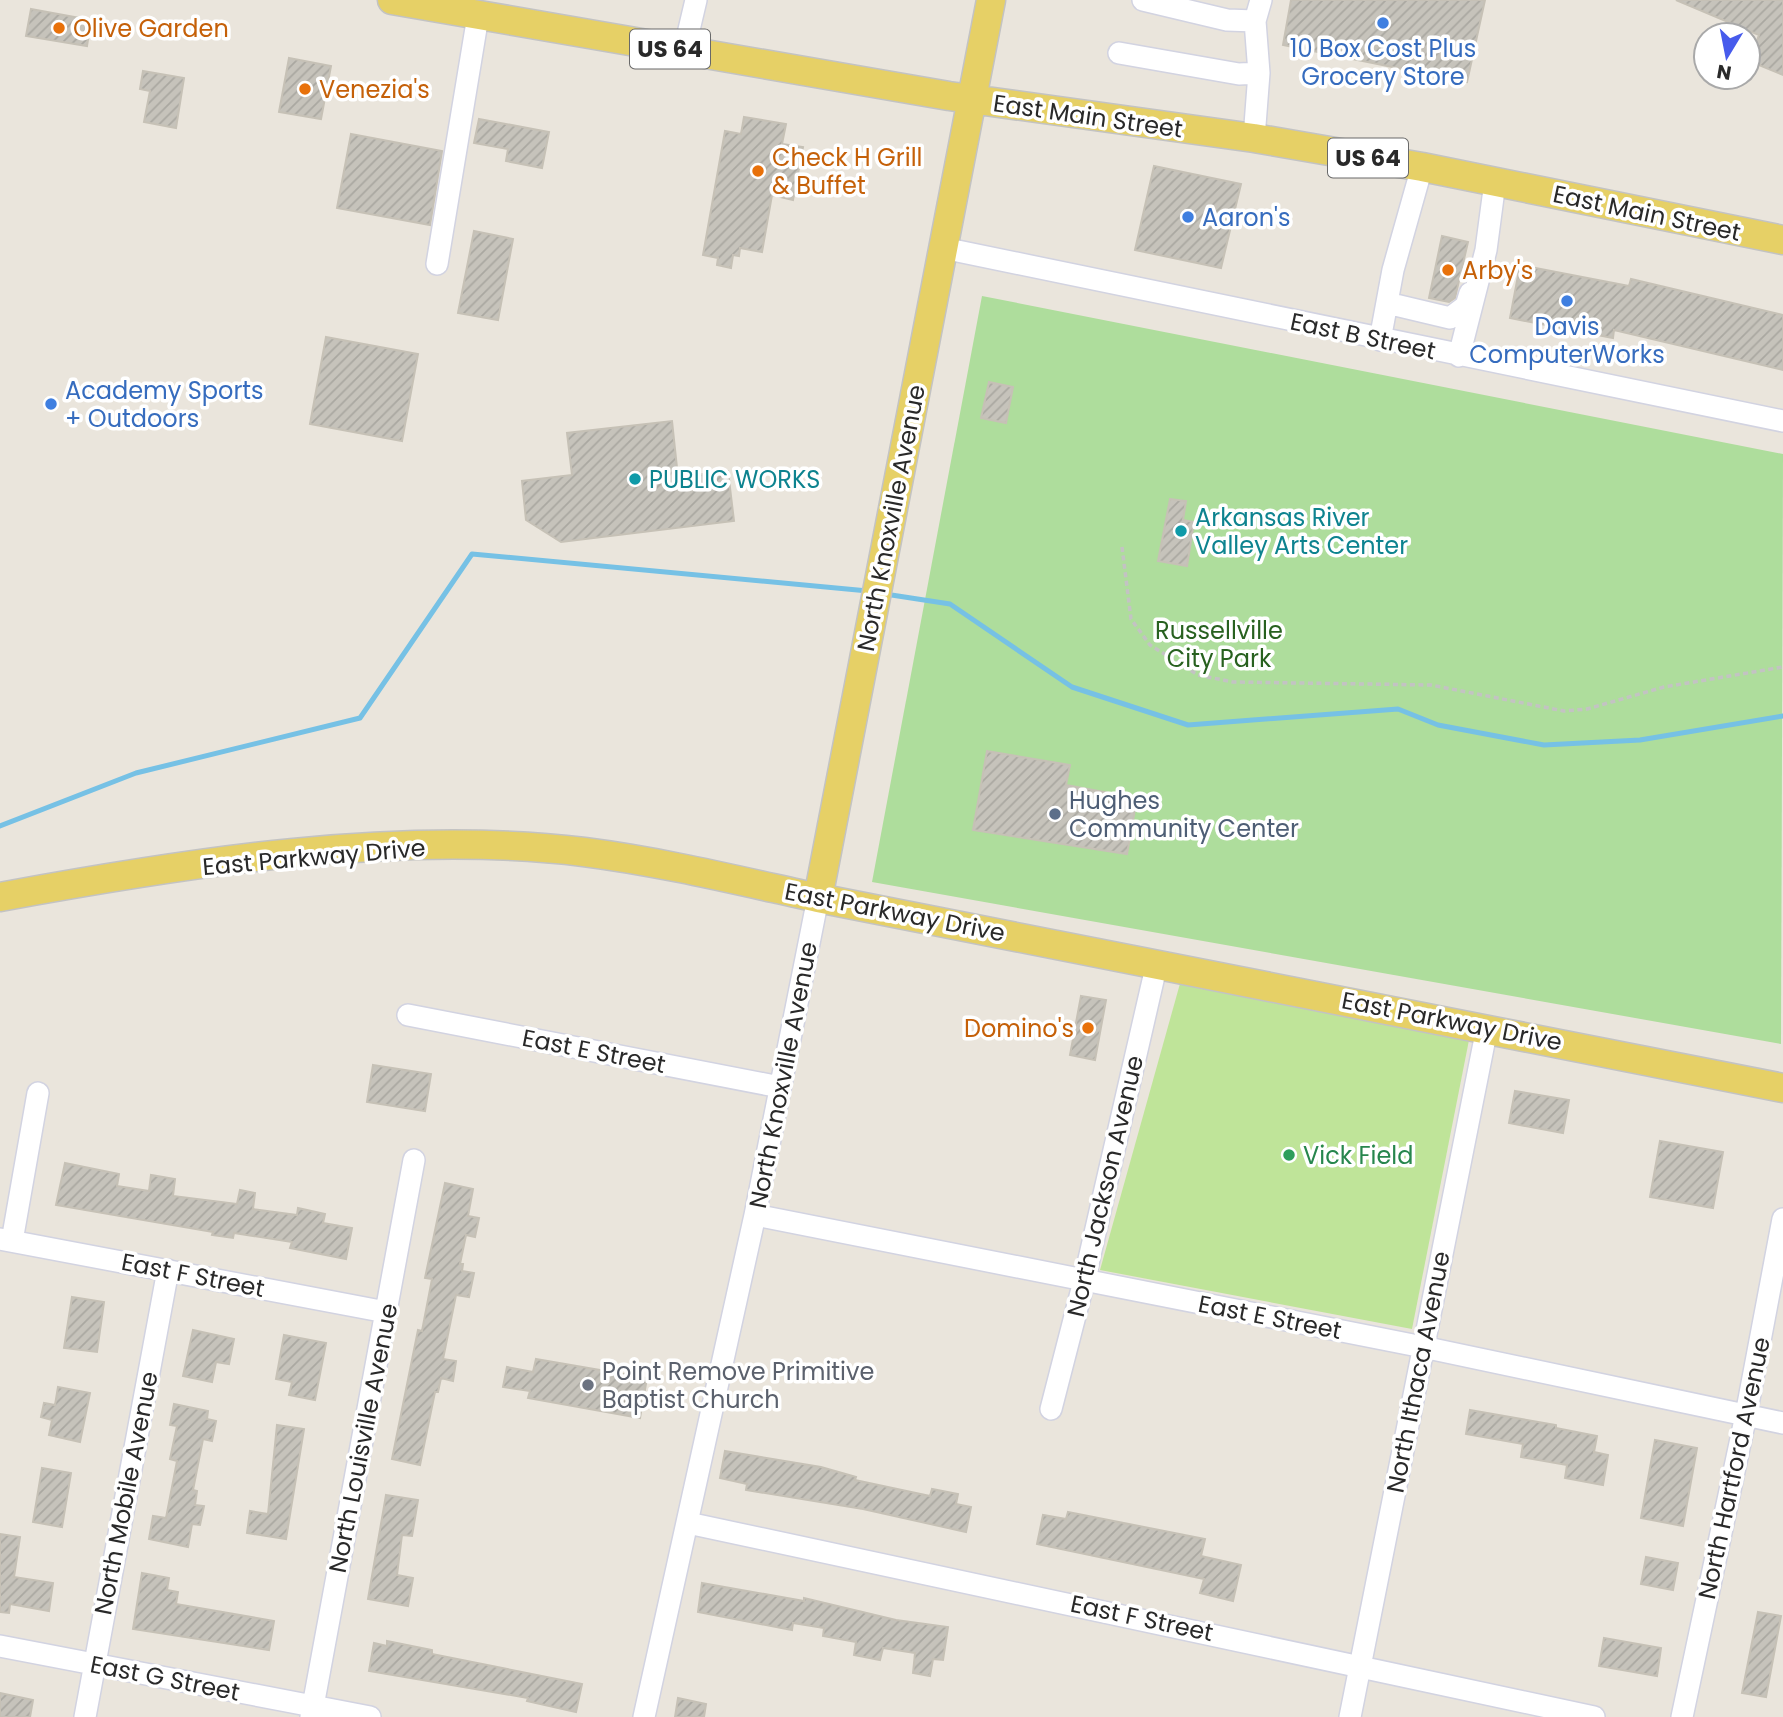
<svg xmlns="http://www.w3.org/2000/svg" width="1783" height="1717" viewBox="0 0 1783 1717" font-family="Poppins,sans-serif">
<defs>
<pattern id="building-hatch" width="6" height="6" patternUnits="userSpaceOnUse" patternTransform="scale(1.75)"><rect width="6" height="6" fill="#c6c3bb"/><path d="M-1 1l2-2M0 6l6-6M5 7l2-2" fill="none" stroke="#aaa8a1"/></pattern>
</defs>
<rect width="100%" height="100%" fill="#eae5dc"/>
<!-- green -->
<path fill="#aedd9c" d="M982,296L1783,454L1781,1044L872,882Z"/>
<!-- pitch -->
<path fill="#bfe499" d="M1181,980L1469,1040L1412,1329L1100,1270Z"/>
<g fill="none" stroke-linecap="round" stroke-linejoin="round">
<!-- stream -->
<path stroke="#76c1e5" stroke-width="5" d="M885,594L950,604L1072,687L1188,725L1398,709L1438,725L1544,745L1640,740L1783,716
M0,826L136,773L360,718L472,554L868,591"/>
</g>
<!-- building -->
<path fill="url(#building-hatch)" stroke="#c6c1b6" stroke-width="2" d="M1291,0H1485L1467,82L1283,45Z
M1676,0H1783V75L1749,61L1759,35Z
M31,9L91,20L87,46L26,36Z
M289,58L331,66L321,119L279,112Z
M143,71L184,78L176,128L144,122L150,91L140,89Z
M744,117L786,124L782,144L803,147L793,200L772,195L762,252L740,248L739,256L733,255L731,268L717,265L718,258L703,255L725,131L741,134Z
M479,119L549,132L542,168L506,161L508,149L474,143Z
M351,134L442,151L430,225L337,208Z
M1154,166L1241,184L1221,268L1135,250Z
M474,231L513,239L498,320L458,313Z
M1442,236L1468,242L1455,298L1449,302L1429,298Z
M1520,265L1629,286L1631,279L1783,315V370L1614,330L1613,338L1510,318Z
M326,337L418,354L402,441L310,424Z
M989,382L1013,387L1006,423L981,418Z
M672,421L678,477L728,471L734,521L561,542L526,520L522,481L572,475L567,433Z
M1170,499L1186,501L1183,520L1194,522L1187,566L1158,561Z
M987,751L1070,765L1066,785L1137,798L1127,854L973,830Z
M1081,996L1106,1000L1095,1060L1070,1055Z
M373,1065L431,1074L425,1111L367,1102Z
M1515,1091L1569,1100L1563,1133L1509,1123Z
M1660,1141L1723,1152L1713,1208L1650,1197Z
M65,1163L119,1174L117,1186L149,1191L151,1175L175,1179L173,1196L237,1204L240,1190L255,1193L253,1209L297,1215L298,1208L325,1214L323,1223L352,1228L346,1259L290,1248L292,1242L234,1233L233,1238L212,1235L213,1232L56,1205Z
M445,1183L473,1189L468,1216L479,1218L475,1237L466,1235L460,1264H463L462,1271L474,1273L469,1297L456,1295L443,1359L456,1361L453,1381L441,1378L438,1392H435L420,1465L392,1459L418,1330L422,1331L432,1279L425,1278Z
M72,1297L104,1302L97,1352L64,1348Z
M193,1330L234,1339L229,1364L216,1362L212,1382L183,1376Z
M284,1335L326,1343L315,1400L289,1395L292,1382L276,1379Z
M536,1359L647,1378L640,1418L528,1398L530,1391L503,1387L507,1367L533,1372Z
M58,1387L90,1393L80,1442L49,1435L52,1420L41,1417L44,1403L55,1405Z
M174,1404L208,1411L207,1419L216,1421L212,1441L203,1439L193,1490L197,1491L195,1505L204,1506L200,1525L192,1524L188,1547L149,1539L153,1516L166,1518L177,1461L170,1459L177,1426L170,1425Z
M1470,1410L1556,1425V1428L1597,1436L1594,1452L1608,1455L1603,1485L1565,1478L1567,1465L1521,1457L1523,1444L1466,1434Z
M277,1425L304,1429L286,1539L247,1533L250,1511L268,1514Z
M1655,1440L1697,1448L1683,1526L1641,1518Z
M725,1451L821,1467L856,1477L855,1480L930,1496L932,1489L958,1494L956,1504L971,1507L966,1532L863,1509L746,1490L747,1484L720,1478Z
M42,1468L71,1473L62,1527L33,1522Z
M386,1495L418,1500L412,1536L402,1535L397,1575L413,1578L408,1606L368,1599Z
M1068,1512L1205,1539L1201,1556L1241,1565L1233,1601L1200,1593L1204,1579L1037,1544L1043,1515L1066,1519Z
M0,1534L20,1537L14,1577L53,1583L49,1611L10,1604L9,1613L0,1612Z
M1646,1557L1678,1563L1673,1590L1641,1584Z
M142,1573L169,1578L167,1590L178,1592L176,1604L274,1621L269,1650L133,1629Z
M702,1583L804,1601V1598L896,1620L948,1627L943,1660L933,1659L930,1676L913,1673L915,1653L883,1648L880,1660L854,1655L856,1642L823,1636L824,1628L793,1623L792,1630L698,1612Z
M1758,1612L1781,1616L1766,1697L1742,1693Z
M1604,1638L1661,1648L1657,1676L1599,1666Z
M387,1641L432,1650V1654L582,1684L576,1712L527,1701L528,1698L369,1671L374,1643L387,1646Z
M0,1693L33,1700L30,1717H0Z
M678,1698L706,1704L704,1717H675Z"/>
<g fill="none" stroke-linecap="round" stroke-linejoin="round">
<defs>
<path id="minor" d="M1143,0L1227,20L1255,21
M684,51L696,0
M1119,53L1239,74L1259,73
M1254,138L1259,73L1255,21L1261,0
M943,248L1783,421
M437,264L478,16
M1387,303L1450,318L1466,306L1470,293
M1380,340L1393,270L1422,167
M1459,356L1486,250L1495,182
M408,1015L780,1087
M755,1215L1423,1347L1783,1423
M0,1239L386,1312
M12,1241L38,1093
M1051,1409L1084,1281L1157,963
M688,1523L1594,1717
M0,1646L370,1717
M85,1717L168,1270
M311,1717L414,1160
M644,1717L755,1215L818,898
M1350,1717L1487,1028
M1682,1717L1746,1415L1783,1219"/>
<path id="major" d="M392,0L949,96L1254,138L1422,167L1783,240
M0,897C185,863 397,829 584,852C663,862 740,881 818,898L1783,1088
M818,898L991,0"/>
</defs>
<!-- minor casing -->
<use href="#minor" stroke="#d2d3e1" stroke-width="24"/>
<!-- major casing -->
<use href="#major" stroke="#c3c3c3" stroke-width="31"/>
<!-- path -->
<path stroke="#c3c3c3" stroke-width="3.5" stroke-dasharray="5 3.5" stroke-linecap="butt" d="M1122,547L1131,619L1150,645L1198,675L1233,682L1431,685L1564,711L1587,709L1664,687L1783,667"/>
<!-- minor -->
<use href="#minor" stroke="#fff" stroke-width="21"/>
<!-- major -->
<use href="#major" stroke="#e6d066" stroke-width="28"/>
</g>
<!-- markers -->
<g fill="#3f7fe0" stroke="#fff" stroke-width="2.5">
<circle cx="1383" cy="23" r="7"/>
<circle cx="1188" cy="217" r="7"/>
<circle cx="1567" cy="301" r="7"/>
<circle cx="51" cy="404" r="7"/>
</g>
<g fill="#e8710a" stroke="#fff" stroke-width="2.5">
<circle cx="59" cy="28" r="7"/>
<circle cx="305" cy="89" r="7"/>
<circle cx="758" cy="171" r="7"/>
<circle cx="1448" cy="270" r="7"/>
<circle cx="1088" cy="1028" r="7"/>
</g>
<g fill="#0f9aa8" stroke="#fff" stroke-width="2.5">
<circle cx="635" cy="479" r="7"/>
<circle cx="1181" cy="531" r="7"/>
</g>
<circle fill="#5c6f8a" stroke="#fff" stroke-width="2.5" cx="1055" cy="814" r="7"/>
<circle fill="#2e9e5b" stroke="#fff" stroke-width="2.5" cx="1289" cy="1155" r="7"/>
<circle fill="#6b7280" stroke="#fff" stroke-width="2.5" cx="588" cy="1385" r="7"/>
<g text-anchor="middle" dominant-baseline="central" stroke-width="7" stroke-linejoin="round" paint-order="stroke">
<!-- shield labels -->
<g fill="#fff" stroke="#696969" stroke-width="2">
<rect x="630" y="29.5" width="80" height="39" rx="5"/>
<rect x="1328" y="138.5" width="80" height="39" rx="5"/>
</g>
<g font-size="23" font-weight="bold" fill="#292929">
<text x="670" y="49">US 64</text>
<text x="1368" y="158">US 64</text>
</g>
<!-- food labels -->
<g font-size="24" fill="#c56008" stroke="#fff" text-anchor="start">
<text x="73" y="28">Olive Garden</text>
<text x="319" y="89">Venezia's</text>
<text x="772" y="157">Check H Grill<tspan x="772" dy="28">&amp; Buffet</tspan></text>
<text x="1462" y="270">Arby's</text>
<text x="1074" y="1028" text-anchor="end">Domino's</text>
</g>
<!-- shop labels -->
<g font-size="24" fill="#366cbe" stroke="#fff">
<text x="1383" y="48">10 Box Cost Plus<tspan x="1383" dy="28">Grocery Store</tspan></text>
<text x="1202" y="217" text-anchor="start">Aaron's</text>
<text x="1567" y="326">Davis<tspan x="1567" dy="28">ComputerWorks</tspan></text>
<text x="65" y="390" text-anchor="start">Academy Sports<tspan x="65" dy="28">+ Outdoors</tspan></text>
</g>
<!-- street labels -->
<g font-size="24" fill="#292929" stroke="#fff">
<text transform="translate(1088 116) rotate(8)">East Main Street</text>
<text transform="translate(1647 213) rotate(12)">East Main Street</text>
<text transform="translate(1363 336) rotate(12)">East B Street</text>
<text transform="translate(891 518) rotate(-79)">North Knoxville Avenue</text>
<text transform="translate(314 857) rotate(-5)">East Parkway Drive</text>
<text transform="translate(895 912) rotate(11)">East Parkway Drive</text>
<text transform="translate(1452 1021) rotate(11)">East Parkway Drive</text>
<text transform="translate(594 1051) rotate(11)">East E Street</text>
<text transform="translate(783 1075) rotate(-79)">North Knoxville Avenue</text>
<text transform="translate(1105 1186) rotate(-77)">North Jackson Avenue</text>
<text transform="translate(193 1275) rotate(11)">East F Street</text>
<text transform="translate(1270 1317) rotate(11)">East E Street</text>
<text transform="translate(1418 1372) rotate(-79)">North Ithaca Avenue</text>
<text transform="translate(363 1438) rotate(-79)">North Louisville Avenue</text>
<text transform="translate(1734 1468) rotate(-78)">North Hartford Avenue</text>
<text transform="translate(126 1493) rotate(-79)">North Mobile Avenue</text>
<text transform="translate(1142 1618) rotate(12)">East F Street</text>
<text transform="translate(165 1678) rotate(11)">East G Street</text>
</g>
<!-- culture labels -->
<g font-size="24" fill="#0d838f" stroke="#fff" text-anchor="start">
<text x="649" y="479">PUBLIC WORKS</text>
<text x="1195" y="517">Arkansas River<tspan x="1195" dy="28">Valley Arts Center</tspan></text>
</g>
<!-- park labels -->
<g font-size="24" fill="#28611f" stroke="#fff">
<text x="1219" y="630">Russellville<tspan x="1219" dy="28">City Park</tspan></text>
</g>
<!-- service labels -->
<g font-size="24" fill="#4e5e75" stroke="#fff" text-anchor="start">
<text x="1069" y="800">Hughes<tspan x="1069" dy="28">Community Center</tspan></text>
</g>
<!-- leisure labels -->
<g font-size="24" fill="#27864d" stroke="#fff" text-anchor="start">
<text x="1303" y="1155">Vick Field</text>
</g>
<!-- worship labels -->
<g font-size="24" fill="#5b616d" stroke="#fff" text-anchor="start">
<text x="602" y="1371">Point Remove Primitive<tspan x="602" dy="28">Baptist Church</tspan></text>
</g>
</g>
<!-- north arrow -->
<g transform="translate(1727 56) rotate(190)"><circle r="33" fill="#ffffff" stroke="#a9a9a9" stroke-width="2"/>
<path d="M0-5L12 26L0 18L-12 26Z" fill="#475bec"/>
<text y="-10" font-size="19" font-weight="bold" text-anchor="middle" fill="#292929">N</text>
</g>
</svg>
